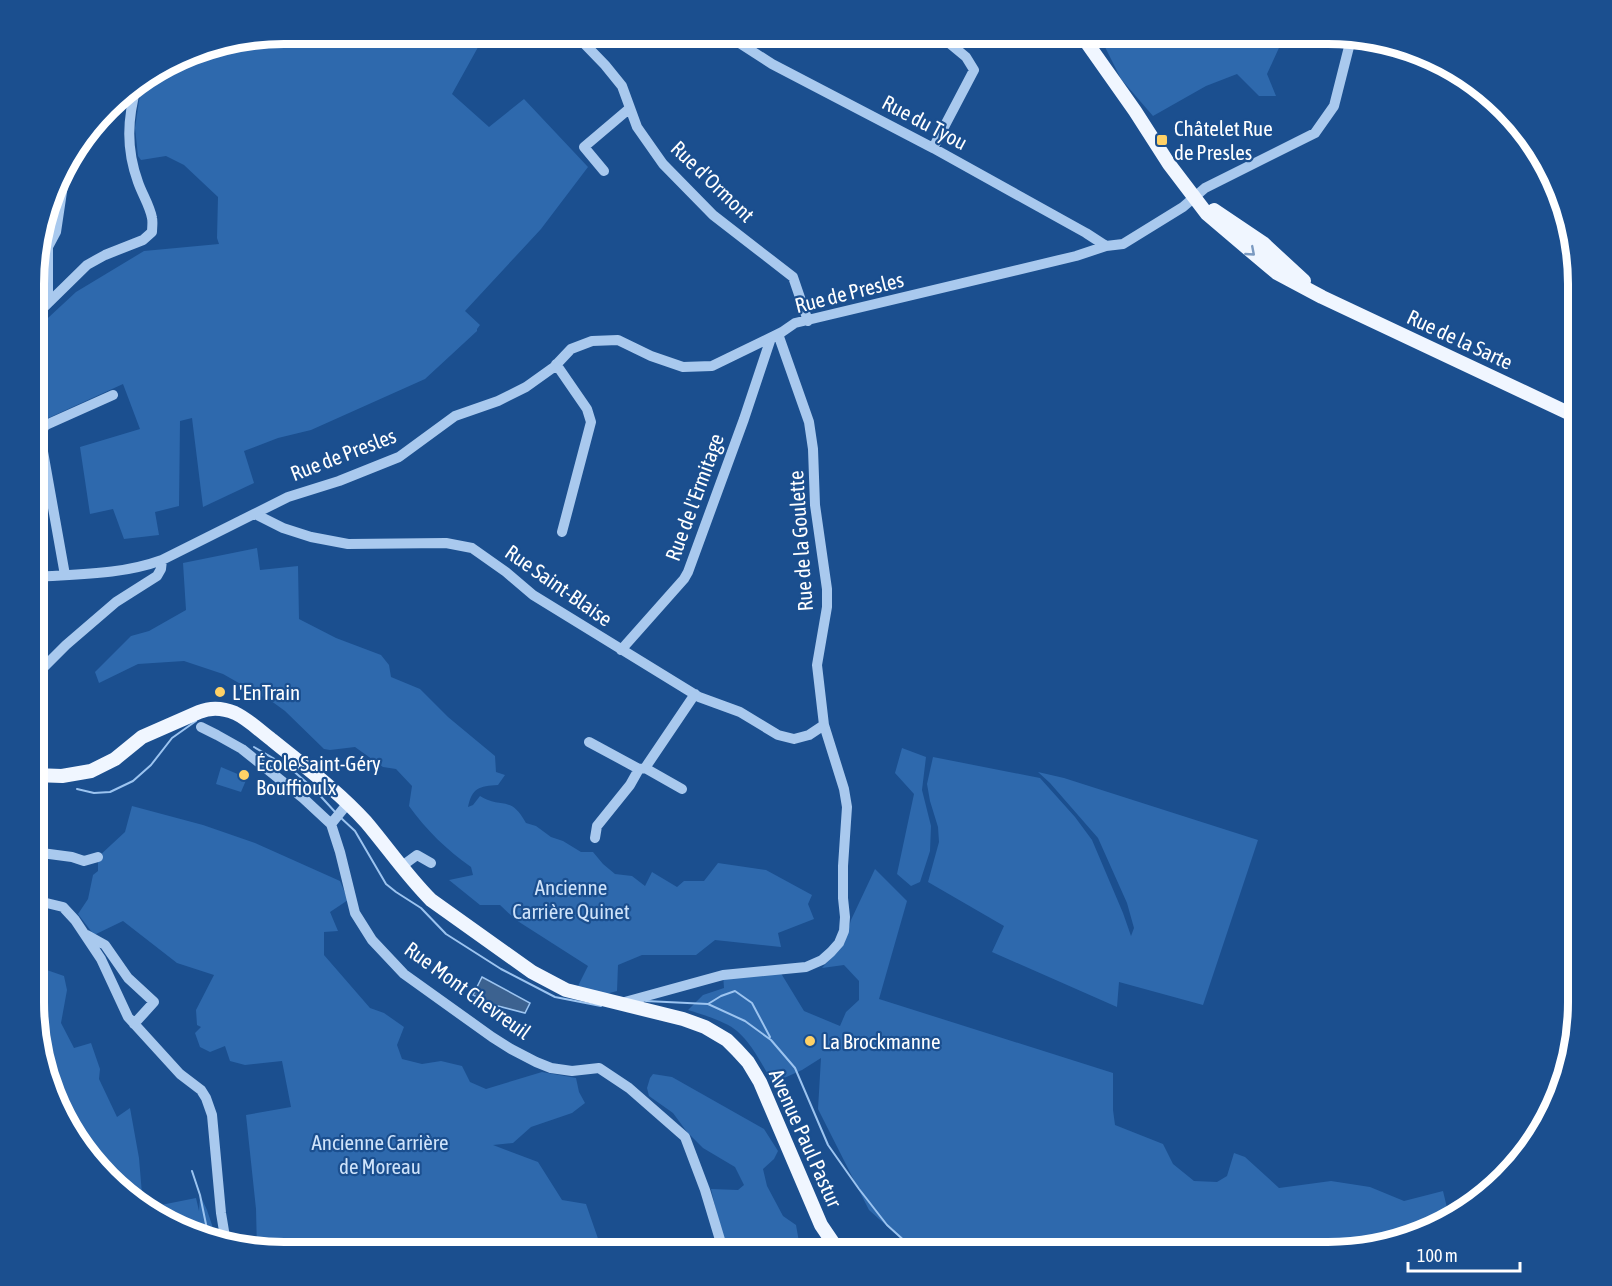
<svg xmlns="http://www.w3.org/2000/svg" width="1612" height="1286" viewBox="0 0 1612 1286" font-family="'Asap Condensed',sans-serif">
<rect width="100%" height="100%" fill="#1b4f8f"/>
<!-- green -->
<path fill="#2e69ad" d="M292,33H473L482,40L452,94L489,127L524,99L588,167L541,229L465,311L480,325L477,329V331L425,379L311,430L278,438L244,451L254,483L203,507L192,418L180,421L179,506L155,512L159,535L124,539L113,509L90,514L80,447L140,429L123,384L44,420L35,412V330L76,292L144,251L219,244L217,238L218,197L184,165L166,156L141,160L138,156L135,128L142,81L203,46L278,34L287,41Z
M1098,33H1304L1302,36L1283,39L1267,74L1276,96H1259L1237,74L1206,86L1153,116L1121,79Z
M257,548L260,570L298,566L299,619L336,638L381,655L389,665L391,677L420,689L448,717L495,756L496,772L505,775L498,785C479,786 472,788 468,807L473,805L480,796C503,810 510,794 526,823L536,826L551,837L563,841L581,852H593L603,864L615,874L632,876L645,886L652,872L677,887L684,881H704L718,863L766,870L812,895L808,904L814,919L778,933L781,947L715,940L696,955H642L618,965L617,991L602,995L578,986L588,966L516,920L500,905H480L449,880L473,875L471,867C447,850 426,830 409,806L412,786L396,769L383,767L355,747L330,750L324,749L285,711L274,703L223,674L184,661L138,664L99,683L95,672L131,636L149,631L186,610L183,563Z
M902,748L926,757L922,790L931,826L930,851L920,882L911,886L897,874L914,794L895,773Z
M933,757L1040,778L1075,817L1092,840L1123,913L1131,936L1134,928L1127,903L1098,838L1050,783L1038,772L1064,778L1258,840L1203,1005L1119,982L1117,1007L992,952L1004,926L928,882L939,842L938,827L930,801L927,784Z
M221,767L247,778L241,792L216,784Z
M132,806L203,825L255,843L340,881L348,900L330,912L338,931L324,932V955L370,1008L384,1013L404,1027L397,1045L402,1059L422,1064L441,1061L462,1066L470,1082L486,1089L542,1072L576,1078L579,1092L585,1103L572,1113L531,1127L513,1143L493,1145L538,1162L562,1200L586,1204L603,1253H459L461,1245L456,1239C445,1240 432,1240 428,1253L267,1252L257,1250L256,1209L246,1115L291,1107L282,1061L245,1065L230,1061L225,1046L210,1052L200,1047L195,1033L201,1027L197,1025L196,1010L214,975L177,963L123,921L94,935L78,914L88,899L93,875L98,871V857L125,832Z
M875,869L907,901L879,999L1113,1073V1110L1115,1125L1163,1144L1173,1164L1194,1181L1217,1182L1227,1176L1234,1153L1245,1157L1279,1188L1331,1181L1370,1187L1404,1201L1443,1191L1449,1216L1425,1234L1329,1253H917L869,1210L818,1109L821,1058L802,1070L773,1083C762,1065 753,1045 737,1031C727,1022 701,1014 688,1010L703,995L724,988L723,975L779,970L804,1011L840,1026L846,1012L859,1000V981L844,965L822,968L844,944L851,920Z
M44,969L64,976L67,990L61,1023L74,1048L91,1043L100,1069L99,1079L117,1117L130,1108L139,1158L143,1206L118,1191L59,1114L34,1019V970Z
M653,1074L672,1077L764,1129L778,1151L774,1159L763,1169L767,1186L783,1216L796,1225L801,1253H726L711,1189L738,1190L744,1185L735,1167L703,1148L687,1132L673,1113L649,1096L647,1088L650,1078Z
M200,1195L207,1210L213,1228L219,1233L218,1241L187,1234L146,1208L196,1198L199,1211Z"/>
<!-- water -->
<path fill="#3c6290" stroke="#9cc4f0" stroke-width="1.5" d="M482,977L530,1003L525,1013L490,1004L473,995Z"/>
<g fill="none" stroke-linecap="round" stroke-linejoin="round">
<!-- stream -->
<path stroke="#9cc4f0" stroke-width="2" d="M254,747L290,768L314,789L336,813
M77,789L94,793L110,792L133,781L151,765L172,738L196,721
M340,817L355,831L386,884L396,892L421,908L446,934L501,969L555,997L601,1006
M646,1001L708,1004L745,1021L771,1040L795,1068L828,1145L859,1189L887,1225L918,1253
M708,1004L721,996L735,991L752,1003L770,1037
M192,1171L200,1195L209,1239"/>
<!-- minor -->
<path stroke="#a9c9ee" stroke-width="10" d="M574,33L605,65L622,86L637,127L663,164L713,215L793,277L808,321
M724,33L772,64L933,148L1086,233L1106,246
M933,148L974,70L966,57L937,33
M604,171L584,147L630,108
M40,237L48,247V302
M48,247L56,232L67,158
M35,316L87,265L105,255L143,240L152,232C152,228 153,222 152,218C150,206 142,194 138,182C126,149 127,119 137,84
M556,364L587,409L591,422L562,532
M35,430L40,435L65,575
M35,439L46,425L113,395
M255,514L283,528L311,537L348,544L446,543L472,548L506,572L533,595L699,697L740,712L778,735L794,739L809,735L824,725
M35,577C77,574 121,575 162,560L288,497L339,481L399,457L455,416L498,401L526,387L554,367L571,349L592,341L618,340L651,356L683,367L712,366L782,332L795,323L1076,256L1106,246L1123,244L1183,207L1205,188L1315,133L1334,106L1352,35
M621,650L684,579L688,572L744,419L771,338
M34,677L66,645L116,602L157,576L161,569L162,560
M201,727L217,735L242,749L303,798L331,824L340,852L355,913L372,940L404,974L492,1037L511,1049L536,1062L551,1068L572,1071L599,1068L629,1088L685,1137L705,1190L724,1253
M589,742L639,769
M645,768L682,789
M639,769L645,768L695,694
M331,824L348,803
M595,838L597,826L630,785L639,769
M34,852L72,857L84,861L98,857
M402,866L417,855L431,863
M34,900L63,907L75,920L101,959L128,1017L180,1074L201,1090L206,1098L212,1115L221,1213L226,1243
M87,935L105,945L128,978L154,1002L134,1024
M34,955L41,960
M621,1003L723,975L806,967L822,960L831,952L839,943L844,931L845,917L843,898V866L847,807L844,789L824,725L817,665L827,607V589L815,505L813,449L809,422L778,334"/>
<!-- major -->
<path stroke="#f0f6ff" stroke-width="14" d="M1080,33L1135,111L1169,164L1207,214L1266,264L1277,273L1322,297L1579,418
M1214,210L1263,243L1304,281
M34,775L62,776L91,771L115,759L142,737L199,712C211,707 223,708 235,713C248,719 260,731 272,740C304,766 338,791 366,822C388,848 407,876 431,900L532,972L566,990L683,1019L705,1027L727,1040L737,1050L748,1062L760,1082L821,1225L840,1253"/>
</g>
<!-- one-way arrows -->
<defs><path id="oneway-chevron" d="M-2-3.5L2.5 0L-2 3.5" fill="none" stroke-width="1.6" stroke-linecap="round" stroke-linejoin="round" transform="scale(1.5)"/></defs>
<use stroke="#7b9ac1" href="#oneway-chevron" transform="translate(1251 252) rotate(41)"/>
<!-- markers -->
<g fill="#ffd166" stroke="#1b4f8f" stroke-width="2">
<rect x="1156" y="134" width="12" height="12" rx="3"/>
<circle cx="220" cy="692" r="6"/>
<circle cx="244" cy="775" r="6"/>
<circle cx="810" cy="1041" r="6"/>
</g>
<g text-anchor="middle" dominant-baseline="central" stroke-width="4.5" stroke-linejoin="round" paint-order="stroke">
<!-- street labels -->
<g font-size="21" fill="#fff" stroke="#1b4f8f">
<text transform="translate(925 122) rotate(28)">Rue du Tyou</text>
<text transform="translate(713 181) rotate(44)">Rue d'Ormont</text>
<text transform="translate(849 292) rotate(-14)">Rue de Presles</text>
<text transform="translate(1460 339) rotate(25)">Rue de la Sarte</text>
<text transform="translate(343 454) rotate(-21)">Rue de Presles</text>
<text transform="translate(694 497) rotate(-70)">Rue de l'Ermitage</text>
<text transform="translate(800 541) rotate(-94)">Rue de la Goulette</text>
<text transform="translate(559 585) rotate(35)">Rue Saint-Blaise</text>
<text transform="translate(468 990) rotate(36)">Rue Mont Chevreuil</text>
<text transform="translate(806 1138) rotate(66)">Avenue Paul Pastur</text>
</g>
<!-- poi labels -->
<g font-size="21" fill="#fff" stroke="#1b4f8f" text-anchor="start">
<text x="1174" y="128">Châtelet Rue<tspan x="1174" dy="24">de Presles</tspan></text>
<text x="232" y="692">L'EnTrain</text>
<text x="256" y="763">École Saint-Géry<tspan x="256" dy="24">Bouffioulx</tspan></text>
<text x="822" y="1041">La Brockmanne</text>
</g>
<!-- park labels -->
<g font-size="21" fill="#cfe3fa" stroke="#1b4f8f">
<text x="571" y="887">Ancienne<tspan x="571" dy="24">Carrière Quinet</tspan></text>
<text x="380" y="1142">Ancienne Carrière<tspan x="380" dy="24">de Moreau</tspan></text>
</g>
</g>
<!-- crop -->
<path d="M0 0H1612V1286H0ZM284 44H1328A240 240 0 0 1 1568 284V1002A240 240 0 0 1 1328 1242H284A240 240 0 0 1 44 1002V284A240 240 0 0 1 284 44Z" fill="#1b4f8f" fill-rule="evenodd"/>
<path fill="none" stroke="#fff" stroke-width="8" d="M284 44H1328A240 240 0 0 1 1568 284V1002A240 240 0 0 1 1328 1242H284A240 240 0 0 1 44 1002V284A240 240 0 0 1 284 44Z"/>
<!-- scale -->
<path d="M1408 1262v9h112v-9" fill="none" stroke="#ffffff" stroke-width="3"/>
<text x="1417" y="1262" font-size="18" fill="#ffffff" stroke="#1b4f8f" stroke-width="4.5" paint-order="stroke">100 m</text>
</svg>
